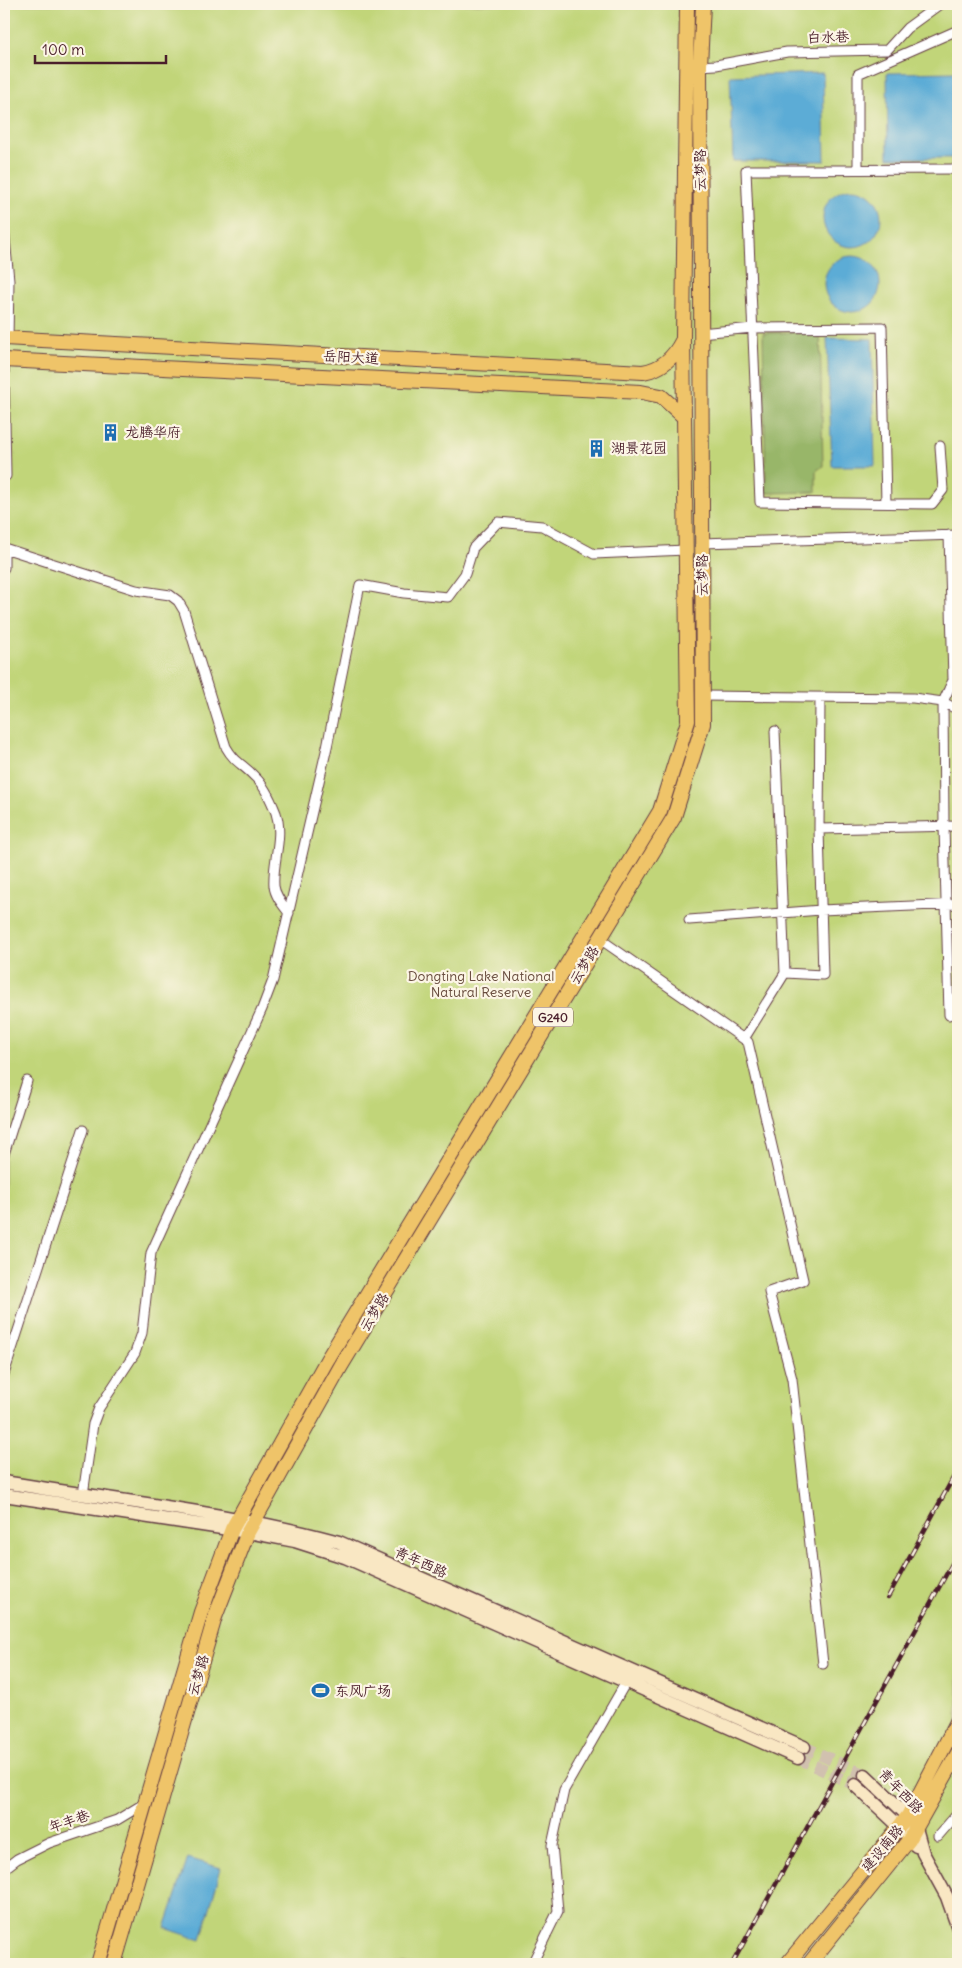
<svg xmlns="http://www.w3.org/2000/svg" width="962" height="1968" viewBox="0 0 962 1968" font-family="Delius,'LXGW WenKai TC',sans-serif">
<rect width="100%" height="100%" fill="#fcf5e5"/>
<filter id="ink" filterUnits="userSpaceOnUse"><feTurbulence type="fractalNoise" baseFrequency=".02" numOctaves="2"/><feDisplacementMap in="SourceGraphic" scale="10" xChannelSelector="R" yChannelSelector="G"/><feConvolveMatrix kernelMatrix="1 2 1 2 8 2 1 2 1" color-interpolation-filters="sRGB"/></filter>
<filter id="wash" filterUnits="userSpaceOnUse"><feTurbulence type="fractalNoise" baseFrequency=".0096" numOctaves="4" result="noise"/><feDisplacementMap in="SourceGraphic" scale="20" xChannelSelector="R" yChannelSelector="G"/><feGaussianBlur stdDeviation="1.12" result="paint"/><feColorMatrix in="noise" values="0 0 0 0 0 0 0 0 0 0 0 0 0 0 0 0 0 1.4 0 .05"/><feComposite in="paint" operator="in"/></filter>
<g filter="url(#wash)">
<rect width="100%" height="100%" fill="#f3ead0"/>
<!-- green -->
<path fill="#c1d579" stroke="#867a52" d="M4,4H958V1964H4Z"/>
<!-- forest -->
<path fill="#98b669" stroke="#716a4a" d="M820,332L823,466L816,471V492L766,493L763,333Z"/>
<!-- water -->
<path fill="#5cacd6" stroke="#536680" d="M958,72V158H888L887,73Z
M823,73L825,161H733L730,76Z
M823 218a29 29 0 1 1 58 0a29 29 0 1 1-58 0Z
M824 284a28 28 0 1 1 56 0a28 28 0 1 1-56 0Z
M827,338L872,339L875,466H832Z
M188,1858L221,1868L201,1940L165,1928Z"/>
</g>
<g filter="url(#ink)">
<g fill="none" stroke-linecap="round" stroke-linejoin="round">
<!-- secondary-tunnel -->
<path stroke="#d1c1af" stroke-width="12" stroke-dasharray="12 6" stroke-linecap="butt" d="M804,1747L865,1775
M798,1758L855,1785"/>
<defs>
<path id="minor" d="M700,66L716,65L787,52L887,50L907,28L940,4
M858,169V74L958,30
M4,228L9,280L8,339
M700,333L753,328L882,327L886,503
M4,363L6,476H4
M940,446L943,490L932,504L760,502L746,170L958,169
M949,535L953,680L943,702L944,826L949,1015
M702,543L958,535
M4,548L136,590L170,595L178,601L184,611L226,747C235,763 243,764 255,777C265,786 271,800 276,813C284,837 272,862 274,886C275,896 283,905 289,913
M4,568V548
M703,696L913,698L943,702L958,710
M775,731L785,973
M819,829L958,826
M689,920L821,910L958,904
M600,939L748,1042L803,1280L769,1292L792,1379L823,1664
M744,1039L785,973L823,975L819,829L820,698
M4,1154L27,1081
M4,1374L83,1130
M83,1495L93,1424L99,1408L135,1353L142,1333L151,1253L262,1009L273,980L327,747L360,585L404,593L448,597L465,574L473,548L498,522L542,526L594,554L686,550
M938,1836L958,1813
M4,1869L17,1859L49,1843L117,1820L145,1803
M532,1964L558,1911L552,1845L564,1790L626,1682"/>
<path id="secondary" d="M4,1482C116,1501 229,1512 339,1542L804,1747
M4,1495L248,1532L295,1541L345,1557L798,1758
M865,1775L908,1816L916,1828L923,1853L947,1897L958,1928
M855,1785L900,1827L916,1846"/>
<path id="primary" d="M4,338L643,372C662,369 674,357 682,341
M4,360L641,392L661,396L684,417
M98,1964L201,1612L232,1529L327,1360L660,811L688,721L683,338L687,4
M114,1964L215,1617L248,1532L341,1366L674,817L703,724L700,66L703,4
M787,1964L908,1816L958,1720
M809,1964L909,1840L958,1753"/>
</defs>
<!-- minor casing -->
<use href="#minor" stroke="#633d44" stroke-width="11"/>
<!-- secondary casing -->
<use href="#secondary" stroke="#633d44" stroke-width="15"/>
<!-- primary casing -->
<use href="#primary" stroke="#633d44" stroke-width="16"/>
<!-- minor -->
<use href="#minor" stroke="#fff" stroke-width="9"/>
<!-- secondary -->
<use href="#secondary" stroke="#f9e7c3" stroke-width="12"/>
<!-- primary -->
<use href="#primary" stroke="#efc469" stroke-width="14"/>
<defs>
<path id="rail" d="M888,1597L958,1469
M732,1964L958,1553"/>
</defs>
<!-- rail casing -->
<use href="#rail" stroke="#4a1f2b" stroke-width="4.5"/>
<!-- rail -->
<use href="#rail" stroke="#fcf5e5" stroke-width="2.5" stroke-dasharray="8" stroke-linecap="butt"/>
</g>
</g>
<!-- icons -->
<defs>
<symbol id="building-bare" viewBox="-9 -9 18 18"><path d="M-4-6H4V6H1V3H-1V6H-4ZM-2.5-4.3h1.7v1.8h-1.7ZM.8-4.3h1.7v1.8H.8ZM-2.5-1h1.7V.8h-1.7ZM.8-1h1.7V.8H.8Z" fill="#1f6fb2" stroke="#fcf5e5" stroke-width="2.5" paint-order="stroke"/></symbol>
<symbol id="stadium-bare" viewBox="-9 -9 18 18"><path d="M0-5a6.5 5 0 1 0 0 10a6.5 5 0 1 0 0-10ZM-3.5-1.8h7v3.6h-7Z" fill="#1f6fb2" stroke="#fcf5e5" stroke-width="2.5" paint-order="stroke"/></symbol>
</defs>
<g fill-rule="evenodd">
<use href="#building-bare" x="98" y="420" width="25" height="25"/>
<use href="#building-bare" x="584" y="436" width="25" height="25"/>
<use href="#stadium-bare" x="308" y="1678" width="25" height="25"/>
</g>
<g text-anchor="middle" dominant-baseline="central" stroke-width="4.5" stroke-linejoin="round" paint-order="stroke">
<!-- shield labels -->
<rect fill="#fcf5e5" stroke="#7f5f63" stroke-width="1" x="533" y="1007.5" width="40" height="19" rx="4"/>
<g font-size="12" font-weight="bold" fill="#4a1f2b">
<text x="553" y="1017">G240</text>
</g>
<!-- street labels -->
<g font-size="14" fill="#4a1f2b" stroke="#fcf5e5">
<text transform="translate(828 37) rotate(-2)">白水巷</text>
<text transform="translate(700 170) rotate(-90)">云梦路</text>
<text transform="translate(351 357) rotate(3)">岳阳大道</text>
<text transform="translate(702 575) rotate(-90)">云梦路</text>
<text transform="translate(584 965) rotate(-59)">云梦路</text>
<text transform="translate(374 1312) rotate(-59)">云梦路</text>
<text transform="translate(421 1562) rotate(24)">青年西路</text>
<text transform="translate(198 1675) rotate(-74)">云梦路</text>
<text transform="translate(901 1791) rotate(46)">青年西路</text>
<text transform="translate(69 1821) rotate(-19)">年丰巷</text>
<text transform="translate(882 1848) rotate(-50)">建设南路</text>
</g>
<!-- poi labels -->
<g font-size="14" fill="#4a1f2b" stroke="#fcf5e5" text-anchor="start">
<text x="125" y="432">龙腾华府</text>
<text x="611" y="448">湖景花园</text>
<text x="335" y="1691">东风广场</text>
</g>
<!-- park labels -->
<g font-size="14" fill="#684c3e" stroke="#fcf5e5">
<text x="481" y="976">Dongting Lake National<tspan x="481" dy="16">Natural Reserve</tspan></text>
</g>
</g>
<!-- margin -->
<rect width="962" height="1968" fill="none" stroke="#fcf5e5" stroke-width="20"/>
<!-- scale -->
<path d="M35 55v8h131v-8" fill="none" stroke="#4a1f2b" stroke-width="2.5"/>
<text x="42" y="55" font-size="15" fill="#4a1f2b" stroke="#fcf5e5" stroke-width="4" paint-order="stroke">100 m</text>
</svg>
